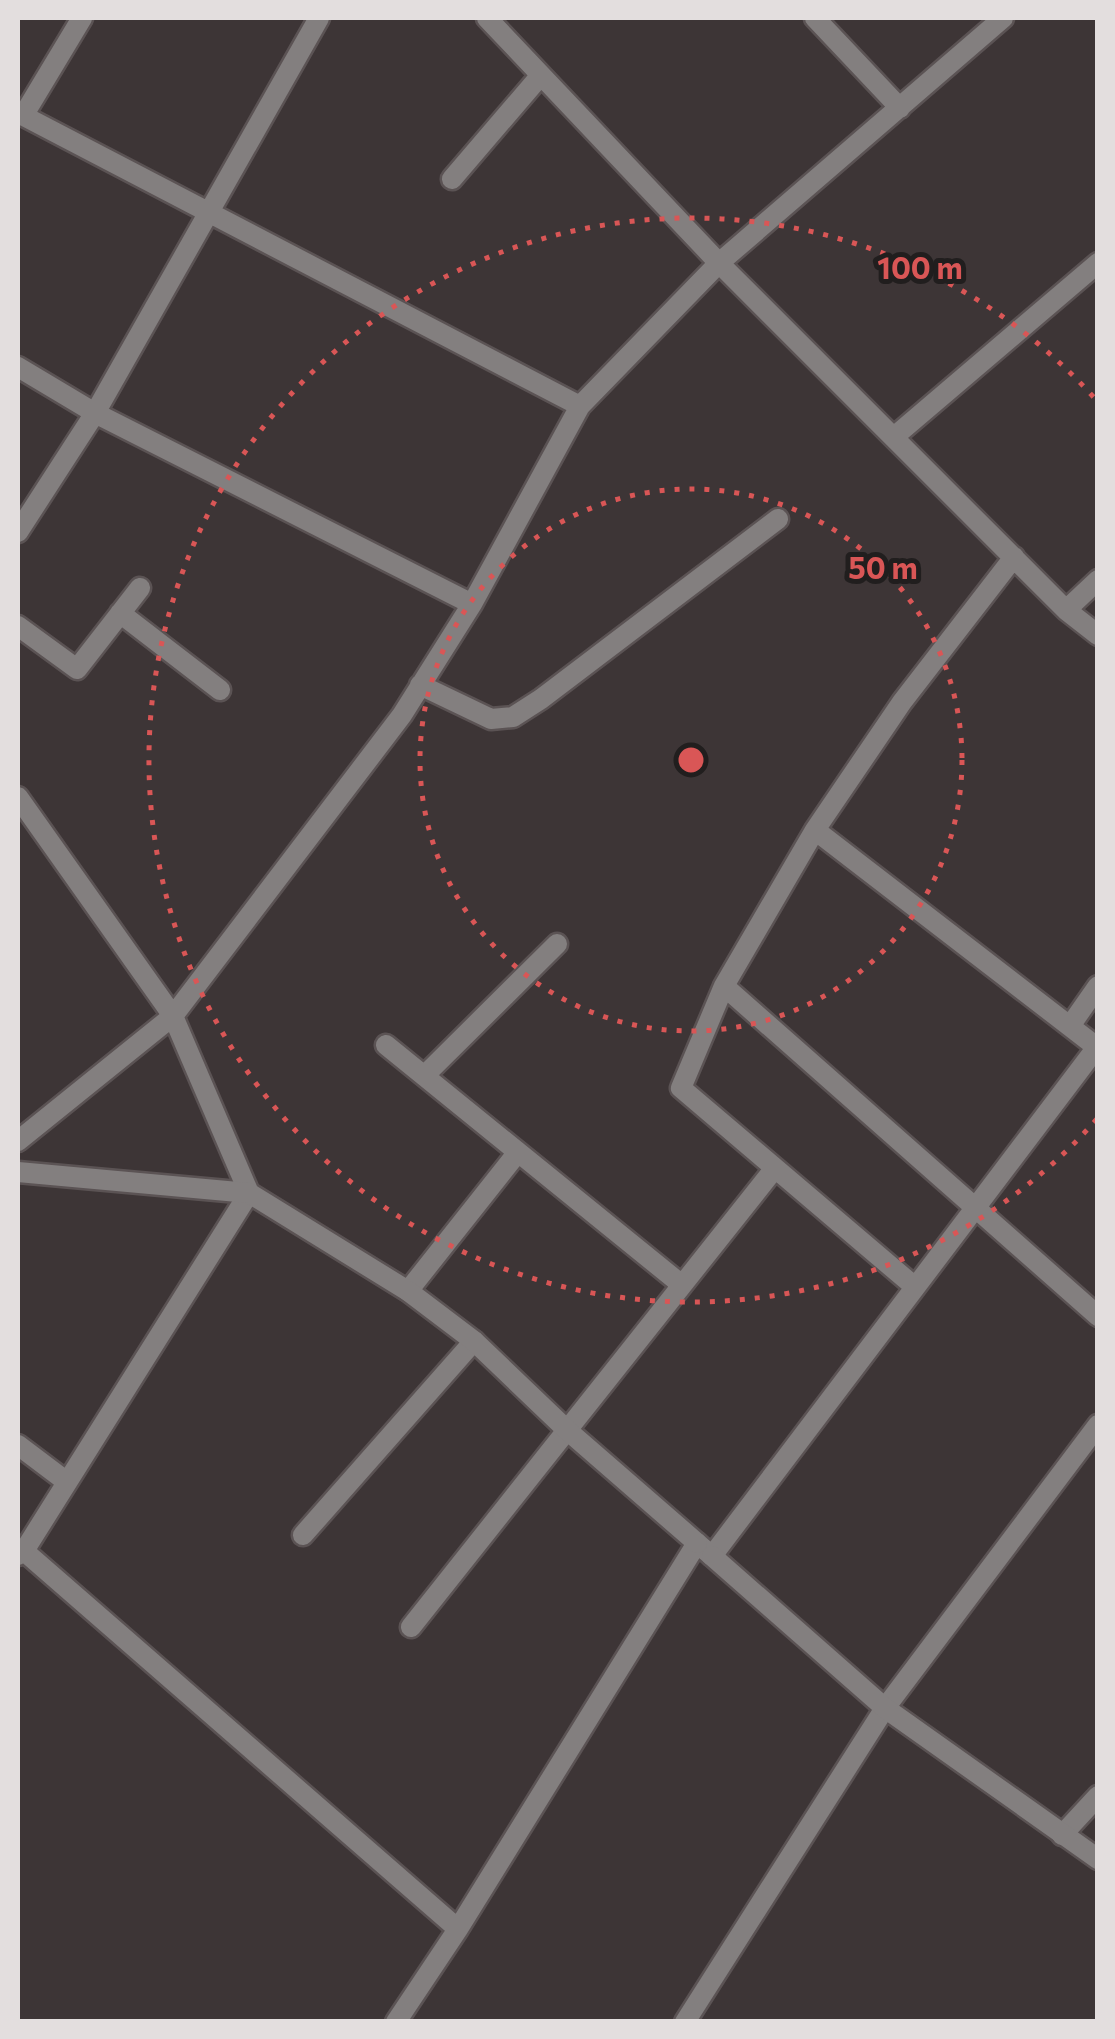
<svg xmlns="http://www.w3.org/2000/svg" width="1115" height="2039" viewBox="0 0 1115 2039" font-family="Commissioner,sans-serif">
<rect width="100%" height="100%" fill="#3d3536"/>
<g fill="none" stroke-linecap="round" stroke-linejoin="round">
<defs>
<path id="minor" d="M487,18L719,263L1066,610L1098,635
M815,18L900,108
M18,113L580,406
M23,116L82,18
M452,179L541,75
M18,367L95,413L472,604
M895,436L1098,263
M18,532L95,413L319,18
M1066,610L1098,580
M120,613L220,690
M18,626L77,669L140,588
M420,685L491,719L513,717L541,699L778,519
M18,797L173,1016L249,1193L24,1551L18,1555
M815,830L1098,1048
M724,986L1098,1316
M1070,1026L1098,986
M386,1045L682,1285
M424,1076L557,944
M18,1141L173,1016L402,715L472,604L580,406L719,263L1003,18
M915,1287L681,1088L724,986L815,830L902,702L1014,557
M408,1291L518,1152
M18,1445L67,1482
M303,1535L474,1341
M24,1551L458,1929
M411,1627L775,1168
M1062,1835L1098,1796
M396,2022L458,1929L697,1543L712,1556L1097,1047
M685,2022L885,1708L1098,1425"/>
<path id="tertiary" d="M18,1172L249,1193L408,1291L474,1341L567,1430L697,1543
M712,1556L885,1708L1098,1859"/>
</defs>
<!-- minor casing -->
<use href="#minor" stroke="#5b5354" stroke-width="25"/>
<!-- tertiary casing -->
<use href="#tertiary" stroke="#5b5354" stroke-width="25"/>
<!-- minor -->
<use href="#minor" stroke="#837f7f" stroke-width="20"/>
<!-- tertiary -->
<use href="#tertiary" stroke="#837f7f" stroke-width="20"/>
</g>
<!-- distance rings -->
<g fill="none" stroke="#d95656" stroke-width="5" stroke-dasharray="5 10">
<circle cx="691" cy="760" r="271"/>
<path d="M1097 1119A542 542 0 1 1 1097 401"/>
</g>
<circle cx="691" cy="760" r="15" fill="#d95656" stroke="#211e1e" stroke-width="5"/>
<g font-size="30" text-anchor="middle" font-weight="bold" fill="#d95656" stroke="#211e1e" stroke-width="10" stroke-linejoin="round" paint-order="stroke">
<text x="920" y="279">100 m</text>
<text x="883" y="579">50 m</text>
</g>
<!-- border -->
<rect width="1115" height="2039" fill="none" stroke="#e3dede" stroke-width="40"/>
</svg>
